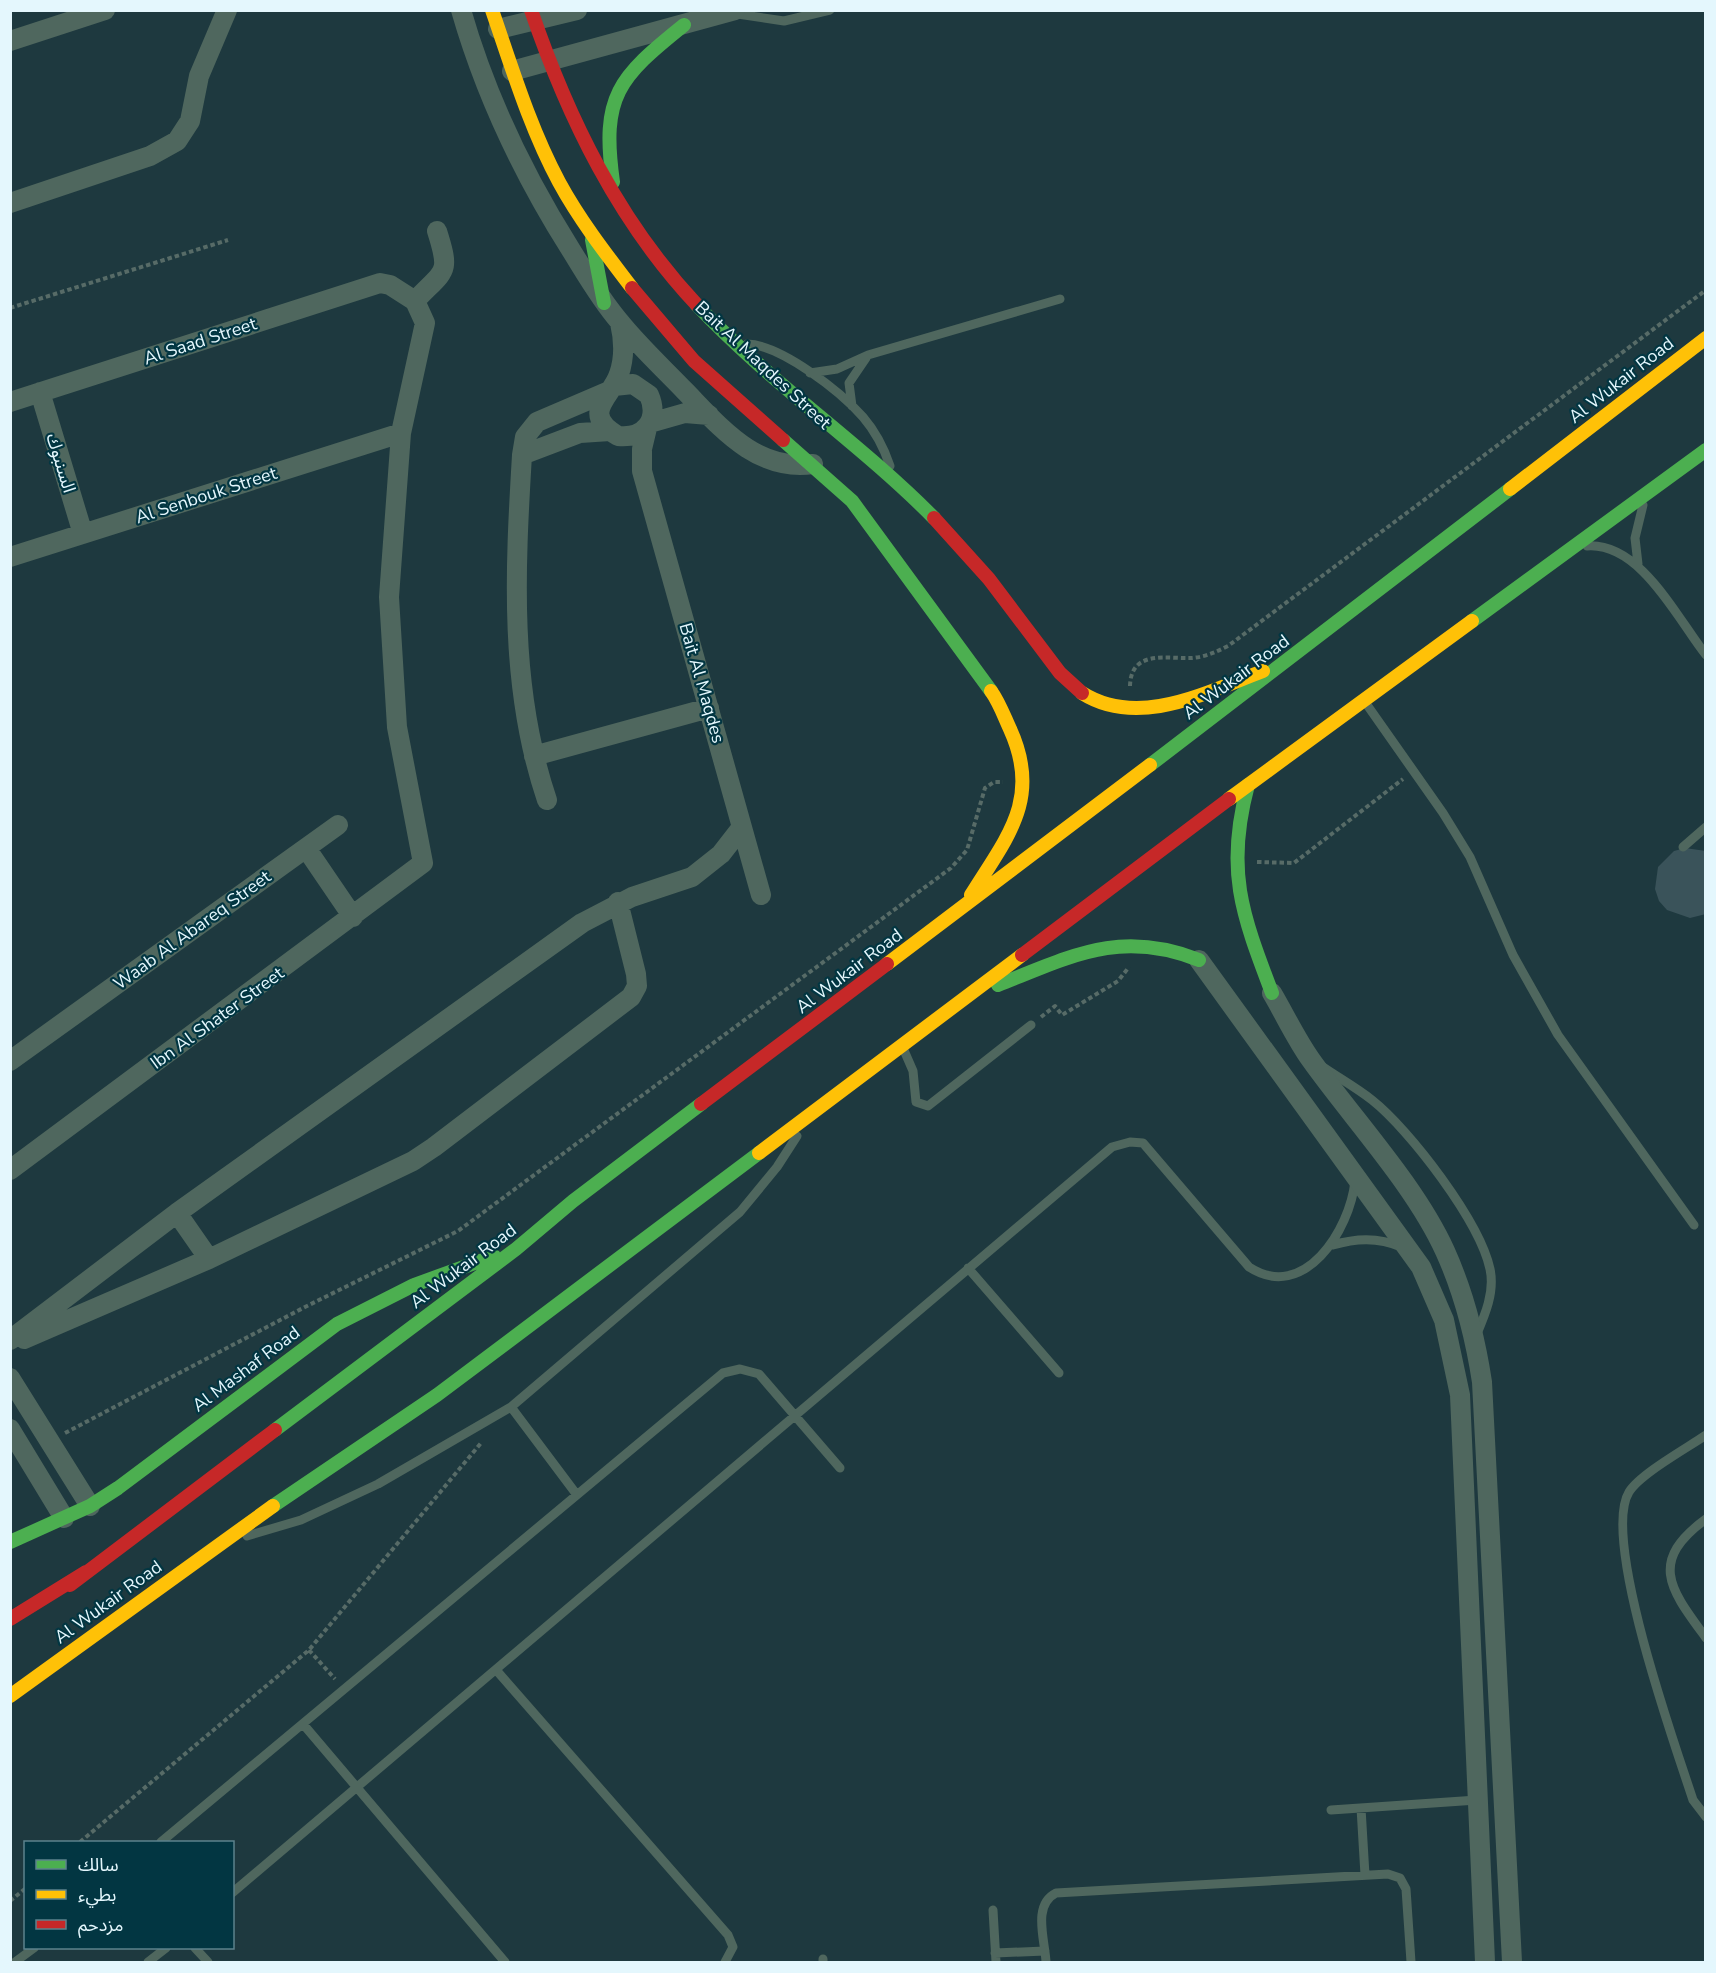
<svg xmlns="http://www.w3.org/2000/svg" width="1716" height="1973" viewBox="0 0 1716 1973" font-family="'Nunito Sans','Noto Sans Arabic',sans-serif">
<rect width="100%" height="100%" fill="#1e393f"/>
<!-- building -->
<path fill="#3a535a" d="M1685,848L1706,851V914L1690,918L1667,910L1659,901L1655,889L1658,867L1674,851Z"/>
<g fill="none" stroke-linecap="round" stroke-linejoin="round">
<!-- path -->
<path stroke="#576b67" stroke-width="4" stroke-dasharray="4.5 3" stroke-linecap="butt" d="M10,308L228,240
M1130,686C1131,649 1167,659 1192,658C1205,657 1216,652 1228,646L1706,290
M1257,862L1294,863L1403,779
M1041,1017L1055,1006L1062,1015L1118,981L1129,967
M65,1433L305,1307L458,1231L951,868L967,850L985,788L994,782H1003
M309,1650L335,1679
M80,1842L309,1650L481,1443
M10,1901L26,1888"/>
<!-- lane -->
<path stroke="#4f675e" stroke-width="9" d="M731,13L784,21L830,10
M747,344C781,345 840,391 863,417C875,431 884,448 890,466
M810,373L837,369L868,355L1060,299
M852,406L849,383L866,358
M1587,546C1640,542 1677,618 1706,655
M1638,564L1635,538L1643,505
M1365,702L1443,813L1470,857L1513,955L1558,1035L1694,1225
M1683,847L1706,827
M903,1048L913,1071L916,1102L928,1106L1031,1025
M1323,1067C1339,1078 1357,1088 1372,1100C1410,1130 1480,1222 1490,1269C1495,1292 1485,1315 1476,1336
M1333,1245C1356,1238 1379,1237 1401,1247
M968,1268L1059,1373
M511,1407L577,1495
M1706,1435C1687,1448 1640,1474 1629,1492C1601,1538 1675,1745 1693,1800L1706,1817
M1706,1519C1647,1562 1671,1590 1706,1638
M247,1536L301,1520L378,1484L511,1407L740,1212L777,1167L797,1136
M497,1671L728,1935L733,1947L725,1962
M303,1724L505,1962
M1361,1808L1365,1875
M1331,1810L1477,1800
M161,1842L723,1373L740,1369L759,1374L840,1468
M232,1893L1112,1147L1130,1142L1143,1143L1249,1267C1304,1303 1350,1230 1355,1181
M993,1910L996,1962
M195,1948L208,1962
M995,1953L1045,1951
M823,1959V1962
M15,1962L34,1948
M148,1962L166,1948
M1046,1962C1045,1940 1032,1905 1056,1893L1388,1874L1400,1878L1406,1889L1411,1962"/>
<!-- street -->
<path stroke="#4f675e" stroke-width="20" d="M461,10C486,97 523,174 571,250C586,274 600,299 619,321C639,346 663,368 685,391C721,428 757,472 813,464
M498,29L577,10
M10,41L105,10
M512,71L735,10
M10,203L150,156L177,141L190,121L199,76L227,10
M415,301C445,269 451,275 437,231
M614,386L633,384L649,395C660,420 644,439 618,436C579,413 612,397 619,374C625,357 624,340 620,323
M40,392L83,534
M10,402L380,283L390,285L415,301L425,323L401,433L389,597L397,727L423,863L10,1170
M650,423L685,413L709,415
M647,428L642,449V471L761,895
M522,455L580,433L610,431
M10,557L401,433
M534,756L709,708
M547,800C509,688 515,571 522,455L525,437L537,422L607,392
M306,848L353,917
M1199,960L1421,1267L1444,1320L1460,1395L1485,1962
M1272,993C1285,1015 1296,1039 1311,1060C1353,1119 1415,1185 1445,1251C1464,1293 1475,1336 1482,1382L1512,1962
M10,1061L338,825
M177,1213L209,1259
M24,1339L209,1259L413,1161L434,1147L631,997L637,986L636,974L618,902
M10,1340L177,1213L582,923L632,897L692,877L721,854L742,827
M10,1378L90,1506
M10,1429L64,1518"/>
<!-- fast -->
<path stroke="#4caf50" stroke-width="14" d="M613,182C601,96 618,78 684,25
M592,240L604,303
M697,305C770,383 859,442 934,518
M783,440L852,501L991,691
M1472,621L1706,450
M1150,765L1510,489
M1248,785C1225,870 1242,914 1272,993
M998,985C1072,956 1120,929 1199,960
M275,1430L516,1249L573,1201L701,1104
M273,1506L437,1395L759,1153
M10,1542L90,1506L118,1488L337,1324L414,1285L494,1256"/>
<!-- slow -->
<path stroke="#ffc107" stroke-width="14" d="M492,10C512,68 530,128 559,182C579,219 606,254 632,288
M1510,489L1706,338
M1082,693C1139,729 1207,692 1263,671
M1229,799L1472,621
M971,895C1007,837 1042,799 1010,729C1004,716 999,702 991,691
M887,964L1150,765
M759,1153L1022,955
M10,1696L273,1506"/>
<!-- jam -->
<path stroke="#c62828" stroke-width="14" d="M531,10C568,118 618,221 697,305
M632,288L694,361L783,440
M934,518L989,579L1060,673L1082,693
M1022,955L1229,799
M701,1104L887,964
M70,1585L275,1430
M10,1619L86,1572"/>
</g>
<g text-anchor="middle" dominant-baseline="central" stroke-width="4.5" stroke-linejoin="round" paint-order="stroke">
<!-- street labels -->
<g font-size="18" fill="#e4f7fd" stroke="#023642">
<text transform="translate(200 341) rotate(-18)">Al Saad Street</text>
<text transform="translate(763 365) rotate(43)">Bait Al Maqdes Street</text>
<text transform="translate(1621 380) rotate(-38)">Al Wukair Road</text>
<text transform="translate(61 463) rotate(73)">السنبوك</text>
<text transform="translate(206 495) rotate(-18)">Al Senbouk Street</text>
<text transform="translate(1236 677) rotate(-37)">Al Wukair Road</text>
<text transform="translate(702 683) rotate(74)">Bait Al Maqdes</text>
<text transform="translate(192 930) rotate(-36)">Waab Al Abareq Street</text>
<text transform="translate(849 971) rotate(-37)">Al Wukair Road</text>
<text transform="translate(217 1018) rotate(-36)">Ibn Al Shater Street</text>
<text transform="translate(463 1266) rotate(-37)">Al Wukair Road</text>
<text transform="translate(246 1369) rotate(-37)">Al Mashaf Road</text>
<text transform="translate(108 1602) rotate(-36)">Al Wukair Road</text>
</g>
</g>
<!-- border -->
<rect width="1716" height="1973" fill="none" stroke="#e4f7fd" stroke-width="24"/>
<!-- legend -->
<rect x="24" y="1841" width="210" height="108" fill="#023642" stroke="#5c838d" stroke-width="1.5"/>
<rect x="36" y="1860" width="30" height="9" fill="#4caf50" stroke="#5c838d" stroke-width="1.5"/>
<text x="78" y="1871" font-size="18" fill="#e4f7fd">سالك</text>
<rect x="36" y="1890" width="30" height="9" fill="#ffc107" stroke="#5c838d" stroke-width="1.5"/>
<text x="78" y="1901" font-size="18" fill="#e4f7fd">بطيء</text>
<rect x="36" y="1920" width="30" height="9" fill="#c62828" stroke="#5c838d" stroke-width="1.5"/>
<text x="78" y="1931" font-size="18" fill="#e4f7fd">مزدحم</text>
</svg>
